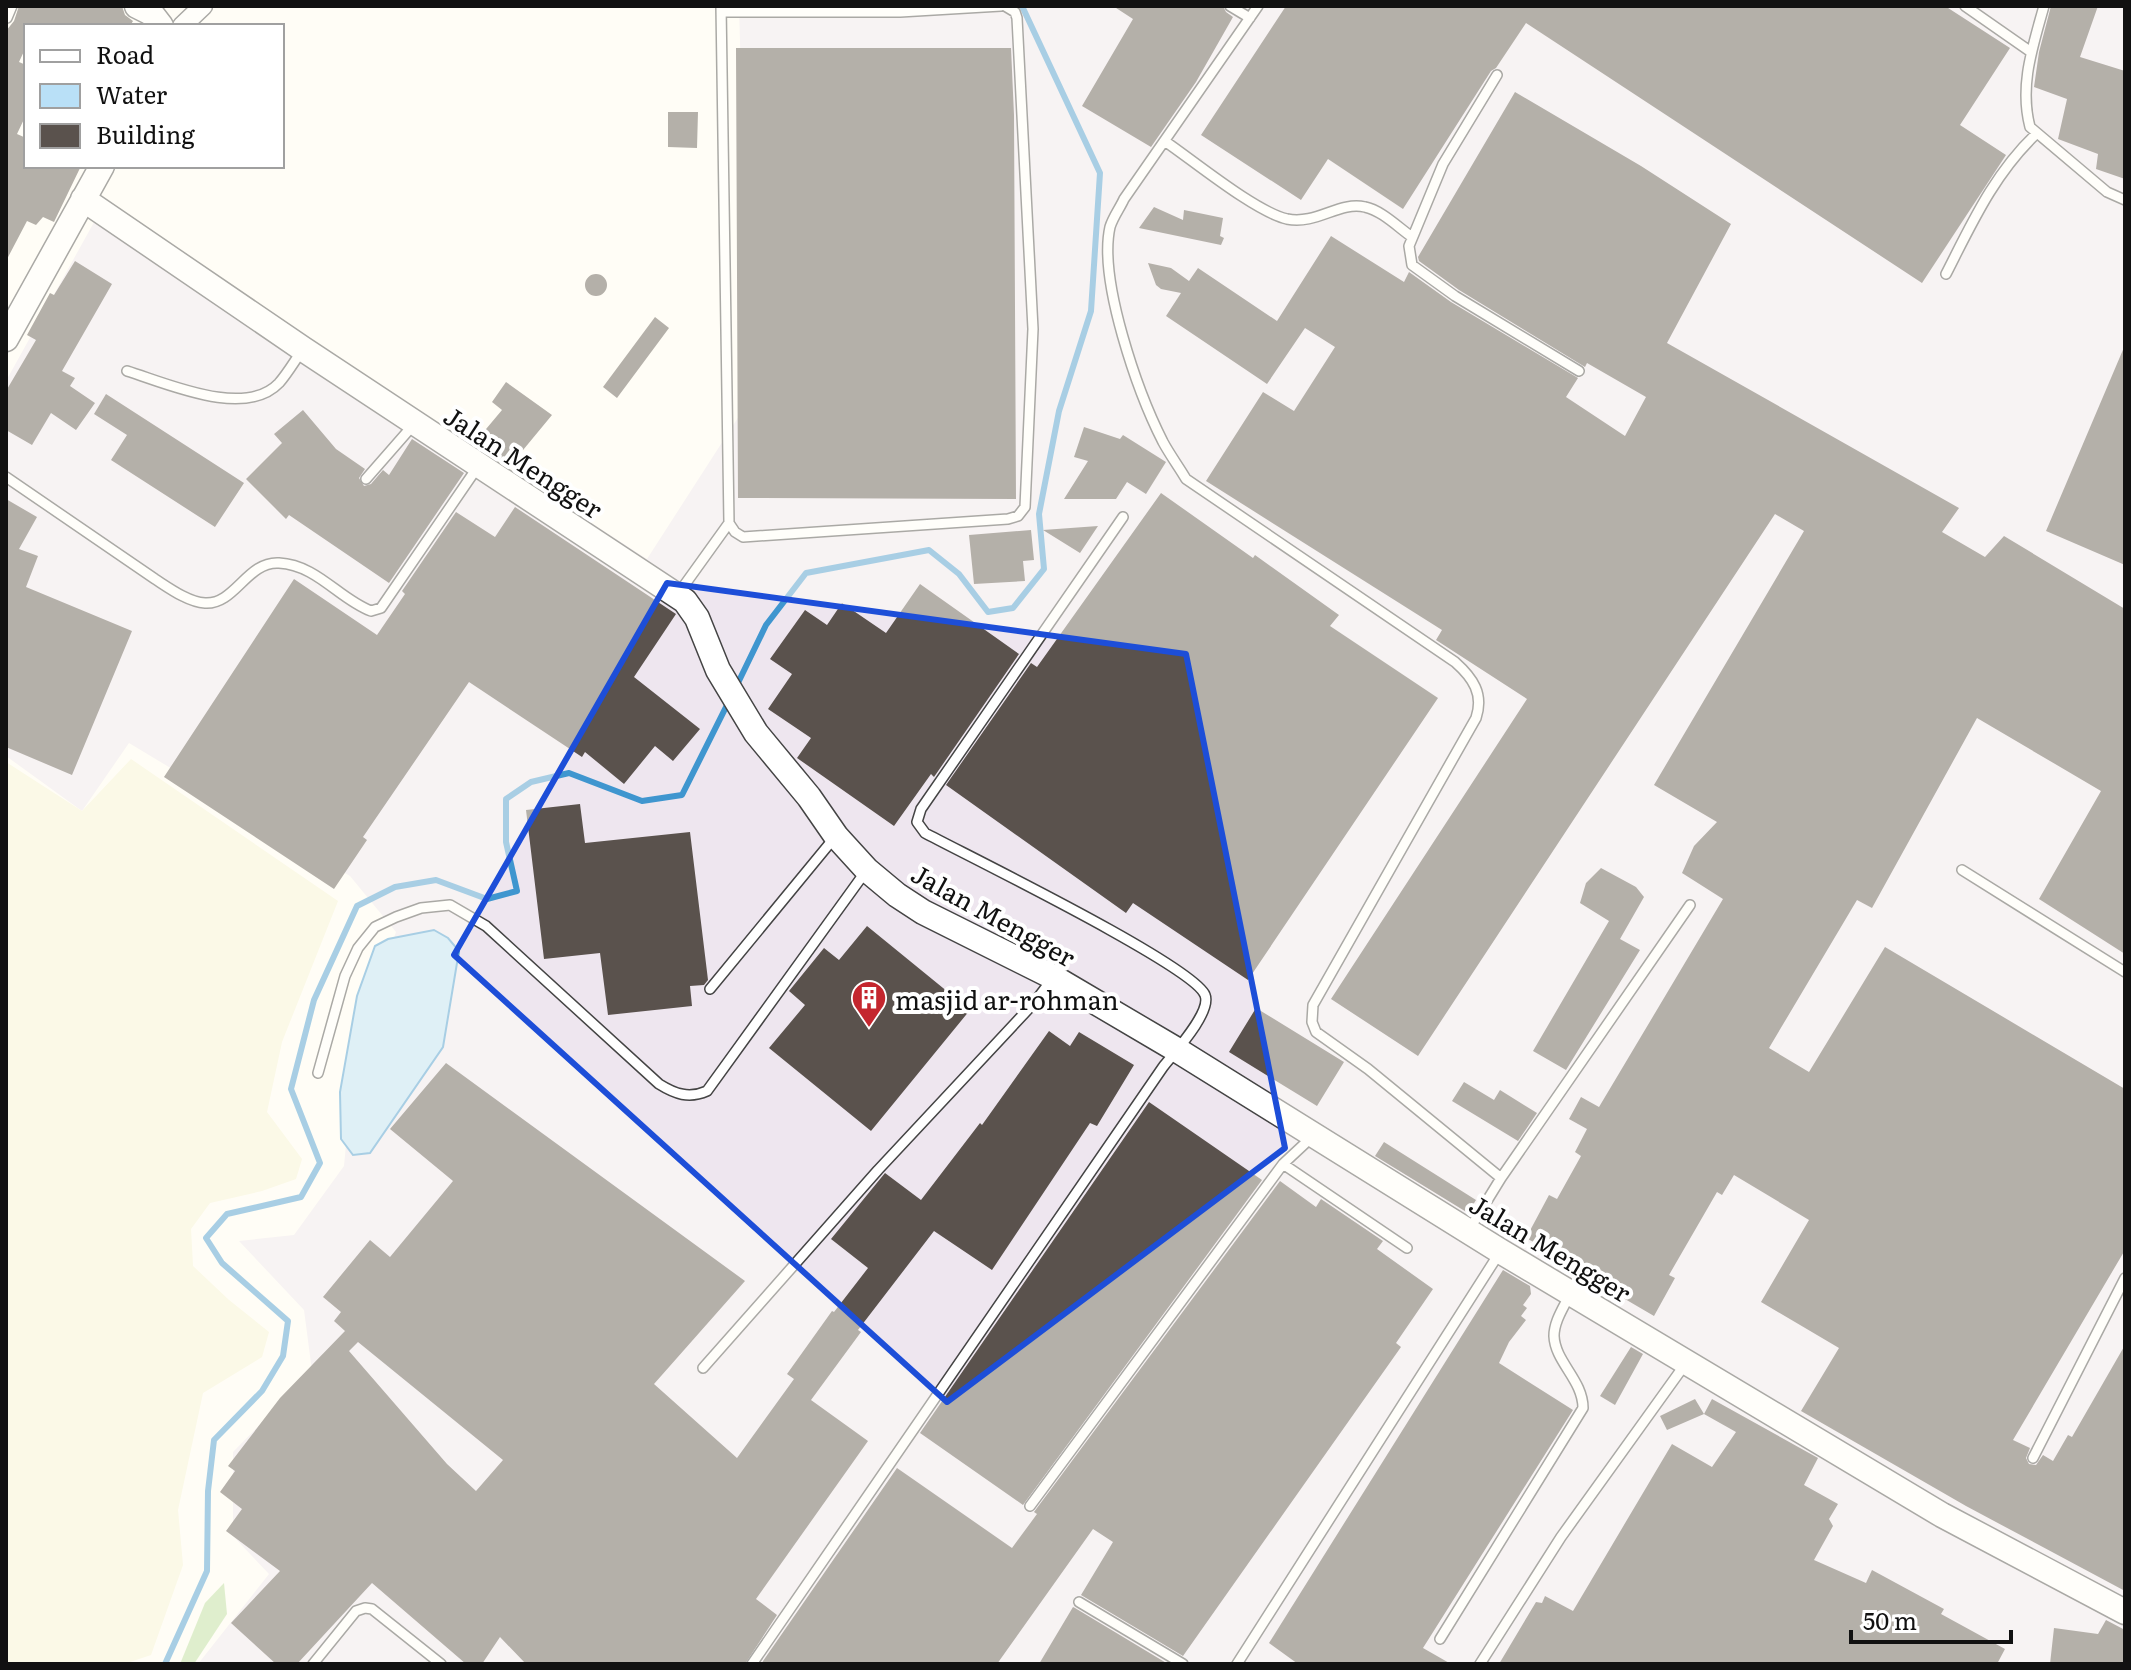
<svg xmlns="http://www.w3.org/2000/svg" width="2131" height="1670" viewBox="0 0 2131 1670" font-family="Literata,serif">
<rect width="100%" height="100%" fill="#fffdf5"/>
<!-- industrial -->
<path fill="#eee6ef" d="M739,6H2125V1664H198L269,1574L233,1536V1452L312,1371L304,1310L239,1241L294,1235L344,1166L355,1049L396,932L350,876L129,743L82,811L6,756V381L103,206L647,559L750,399Z"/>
<!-- farmland -->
<path fill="#f6f3d4" d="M131,759L338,901L282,1042L267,1112L302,1159L296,1179L262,1191L210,1203L191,1229L193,1266L229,1300L269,1332L262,1357L203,1393L178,1510L183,1565L151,1655L124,1664H6V762L82,811Z"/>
<!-- forest -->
<path fill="#b9dc9c" d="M224,1583L227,1614L194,1664H180L205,1603Z"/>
<!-- water -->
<path fill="#b9e0f7" stroke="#3f96cf" stroke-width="2" d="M434,930L448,938L459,951L443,1047L370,1153L353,1155L341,1139L340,1092L357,996L375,946L388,939Z"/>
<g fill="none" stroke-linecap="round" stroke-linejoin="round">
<!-- stream -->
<path stroke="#3f96cf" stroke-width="6" d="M736,687L766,625L806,573L929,550L959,574L988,612L1013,608L1044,569L1039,514L1059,411L1091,311L1100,173L1022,6
M165,1664L207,1571L208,1491L214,1440L262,1391L283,1356L288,1321L222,1263L206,1238L227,1214L301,1197L320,1163L291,1089L314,1000L357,906L395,887L436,880L487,899L517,891L506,842V799L531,782L569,773L642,801L682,795L729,701"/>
</g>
<!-- building -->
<path fill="#5a524d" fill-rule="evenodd" d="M19,6H122L125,15L133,21L130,26H26V47L19,62L26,65V115L17,134L26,138V166H81L54,222L43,217L36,225L27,221L6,261V31L14,21Z
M1113,6H1223L1226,12L1233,17L1196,82L1151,147L1082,106L1133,19Z
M1286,6H1945L2010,48L1960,125L2006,155L1922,283L1526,23L1496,68L1491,71L1403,209L1328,159L1301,200L1201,135Z
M2051,6H2098L2080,57L2125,71V179L2096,169L2098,154L2058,139L2067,99L2034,87L2039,52Z
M736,48H1011L1014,115L1016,499L738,498Z
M1515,92L1641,166L1731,224L1667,343L1959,508L1942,532L1985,557L2004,536L2125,609V954L2039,899L2101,791L1977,718L1872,908L1857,900L1769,1048L1809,1072L1885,947L2125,1089V1250L2013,1440L2030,1448L2026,1458L2029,1464L2036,1465L2043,1455L2053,1461L2068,1435L2072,1437L2125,1345V1591L1966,1506L1801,1411L1839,1348L1761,1302L1809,1220L1734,1175L1722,1195L1717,1192L1669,1275L1675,1278L1654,1316L1589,1278L1591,1273L1526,1238L1549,1195L1557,1199L1581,1156L1575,1152L1587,1129L1569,1119L1581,1097L1599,1107L1723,899L1682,873L1694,846L1717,822L1654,785L1804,531L1775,514L1418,1056L1331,999L1527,699L1436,640L1442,630L1206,481L1263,392L1294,411L1335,347L1305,328L1267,384L1166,316L1181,293L1161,289L1156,285L1148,263L1171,268L1189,281L1198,268L1277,321L1331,236L1404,282L1409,272L1451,302L1578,378L1566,397L1625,436L1646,397L1587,363L1585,367L1459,290L1419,261L1418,257Z
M668,112H698L697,148L668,147Z
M1154,207L1183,220L1184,210L1223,218L1220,236L1224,238L1221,245L1139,228Z
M75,261L112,284L62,371L75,378L70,386L95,403L76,430L51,413L32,445L6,430V391L36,340L27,335L50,293L54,295Z
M585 285a11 11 0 1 1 22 0a11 11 0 1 1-22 0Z
M655,317L669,328L617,398L603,387Z
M2125,345V565L2046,531Z
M506,382L552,415L509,467L476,441L502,410L492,402Z
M106,394L244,483L215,527L111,460L127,435L94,414Z
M303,410L336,449L365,469L359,478L364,486L371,484L383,470L389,475L412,439L464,473L389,583L289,515L286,519L246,479L282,443L274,434Z
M1084,427L1120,439L1123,435L1166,462L1146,494L1127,482L1116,499H1064L1088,461L1074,457Z
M1161,493L1253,558L1255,555L1339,615L1330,626L1438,698L1248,980L1133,903L1126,913L946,785L1031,663L1037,667Z
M6,499L37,517L19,549L38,556L26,587L132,631L72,775L6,747Z
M515,507L676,614L634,677L700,729L673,761L655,746L624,784L585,752L582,757L469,682L363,837L367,840L334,889L164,777L294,579L377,635L405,594L402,591L456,512L495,537Z
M1098,526L1080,553L1043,530Z
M1031,530L1034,560L1023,561L1025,581L974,584L969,535Z
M920,584L1019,654L934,777L931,774L894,826L797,758L811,738L768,709L792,674L770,659L805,610L827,625L842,603L886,633Z
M580,804L585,843L690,832L708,980L704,985L690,986L692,1006L608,1015L600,953L544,959L526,810Z
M1601,868L1636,887L1644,897L1620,939L1640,950L1566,1070L1533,1051L1609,921L1580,903L1586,883Z
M867,926L970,1010L871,1131L769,1048L805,1005L789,991L824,948L839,960Z
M1256,1008L1344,1062L1317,1106L1229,1052Z
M1049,1031L1070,1046L1079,1032L1134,1065L1097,1126L1090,1123L992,1270L934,1231L858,1330L861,1332L811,1400L868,1441L756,1599L777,1615L745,1664H526L500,1637L482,1664H466L372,1583L297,1664H276L231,1623L280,1571L226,1531L242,1509L220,1492L235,1471L228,1466L280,1398L345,1331L334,1321L341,1312L323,1297L370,1240L390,1257L453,1181L390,1129L446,1063L745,1281L654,1384L737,1458L794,1379L787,1374L832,1311L834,1312L868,1268L831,1239L885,1173L921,1200L980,1123L982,1125ZM358,1342L503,1460L476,1491L447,1464L349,1351Z
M1464,1082L1494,1100L1500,1090L1537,1113L1518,1141L1452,1101Z
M1149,1102L1262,1180L1023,1505L920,1433Z
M1384,1142L1476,1200L1468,1213L1375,1156Z
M1280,1181L1316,1207L1321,1199L1383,1241L1377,1249L1433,1289L1396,1343L1401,1347L1183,1656L1081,1595L1113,1542L1093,1529L997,1664H761L897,1468L1012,1548L1037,1514L1034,1512Z
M1503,1270L1530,1286L1531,1294L1523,1305L1527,1308L1521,1316L1526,1320L1509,1342L1499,1363L1573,1410L1423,1648L1451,1664H1298L1269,1643Z
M1631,1347L1643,1354L1615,1405L1600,1396Z
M1695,1399L1704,1414L1667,1430L1660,1416Z
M1712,1399L1818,1458L1804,1485L1838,1504L1829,1519L1833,1526L1814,1560L1866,1583L1872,1570L1944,1609L1941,1614L2005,1649L1997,1664H1499L1536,1602L1542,1603L1545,1596L1573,1611L1672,1444L1712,1467L1736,1432L1704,1414Z
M1073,1607L1075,1608L1168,1664H1039Z
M2106,1620L2125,1630V1664H2050L2054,1628L2098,1634Z"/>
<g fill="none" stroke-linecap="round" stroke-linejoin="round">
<defs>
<path id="service" d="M1230,6L1250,18
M1258,6L1124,199C1120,208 1113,217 1110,227C1098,280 1138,393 1163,442C1170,455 1179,467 1186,479L1455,662C1473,678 1484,694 1476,718L1313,1005L1312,1022L1316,1032L1368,1069L1501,1178
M1965,6L2031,52
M2044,6C2033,46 2019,85 2030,127L2107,192L2125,200
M722,12H900L1001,6
M7,18L12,6
M1497,75L1443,164L1409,246L1412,265L1455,296L1579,371
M1166,142C1195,162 1256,212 1287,219C1317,225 1339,201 1365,207C1381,210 1399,228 1412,237
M1946,274C1972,223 1994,174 2036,134
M127,371C166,383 245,419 279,383C287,374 294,362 301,352
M6,477L155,579C169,588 188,602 205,603C235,605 247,561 279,563C317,565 339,599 371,611L381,608L479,465
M366,479L415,423
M729,523L735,532L743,537L1008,519L1018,516L1025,507L1033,329L1017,18L1015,12L1005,6
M678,594L729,523L721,6
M1962,870L2125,972
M710,989L835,837
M318,1073L345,976L358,948L375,927L396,917L421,908L450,905L486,926L659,1084C675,1094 689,1099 707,1091L866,871
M1283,1164L1407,1248
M1469,1230L1501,1178L1690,905
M703,1368L878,1170L1034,1003L1053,978
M2033,1458L2125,1278
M1030,1506L1283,1164L1313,1136
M1079,1602L1183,1664
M1440,1639L1583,1408C1583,1380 1555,1362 1554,1336C1554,1321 1564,1307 1570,1294
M313,1664L356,1611L365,1608L372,1609L441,1664
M752,1664L1163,1067C1174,1053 1212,1012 1205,995C1194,966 966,855 925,833L917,822L921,809L1123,517
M1237,1664L1500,1252
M1480,1664L1561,1537L1686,1363"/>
<path id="minor" d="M182,26L203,6"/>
<path id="tertiary" d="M137,6L151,13L161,26
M83,199L303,349L685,601L697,618L718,670L756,733L809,797L836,836L867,870L897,895L923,912L1053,977L1177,1050L1500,1251L1942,1515L2125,1612
M6,339L102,166"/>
</defs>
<!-- service casing -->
<use href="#service" stroke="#444" stroke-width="12"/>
<!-- minor casing -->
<use href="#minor" stroke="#444" stroke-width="21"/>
<!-- tertiary casing -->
<use href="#tertiary" stroke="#444" stroke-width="27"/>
<!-- service -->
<use href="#service" stroke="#fff" stroke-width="9"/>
<!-- minor -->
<use href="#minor" stroke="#fff" stroke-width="18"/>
<!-- tertiary -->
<use href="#tertiary" stroke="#fff" stroke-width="24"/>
</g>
<!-- marked area -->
<path d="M0 0H2131V1670H0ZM667,583L1186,654L1285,1148L947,1402L454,955Z" fill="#fffdf5" fill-opacity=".55" fill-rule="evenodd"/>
<path fill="none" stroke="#1d4ed8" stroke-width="6" stroke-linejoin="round" d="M667,583L1186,654L1285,1148L947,1402L454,955Z"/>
<!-- icons -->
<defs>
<symbol id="building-pin" viewBox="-11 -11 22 30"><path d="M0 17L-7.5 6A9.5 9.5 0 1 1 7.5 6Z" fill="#c4262e" stroke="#fff"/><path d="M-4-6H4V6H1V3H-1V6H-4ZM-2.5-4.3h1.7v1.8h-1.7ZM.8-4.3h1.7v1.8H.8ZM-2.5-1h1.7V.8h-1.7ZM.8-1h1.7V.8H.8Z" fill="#fff"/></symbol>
</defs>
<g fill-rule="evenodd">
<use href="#building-pin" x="849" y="978" width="40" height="54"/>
</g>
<g text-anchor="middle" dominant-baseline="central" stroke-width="8" stroke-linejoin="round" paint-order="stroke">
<!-- street labels -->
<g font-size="26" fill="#111" stroke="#fff">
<text transform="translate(524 461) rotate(33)">Jalan Mengger</text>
<text transform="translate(994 914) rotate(29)">Jalan Mengger</text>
<text transform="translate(1551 1247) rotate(31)">Jalan Mengger</text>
</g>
<!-- poi labels -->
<g font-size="26" fill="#111" stroke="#fff" text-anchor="start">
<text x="895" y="998">masjid ar-rohman</text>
</g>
</g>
<!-- border -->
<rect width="2131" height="1670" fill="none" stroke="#111111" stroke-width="16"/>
<!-- legend -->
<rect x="24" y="24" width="260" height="144" fill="#ffffff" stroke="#a0a0a0" stroke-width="2"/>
<rect x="40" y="50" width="40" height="12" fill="#ffffff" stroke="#a0a0a0" stroke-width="2"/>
<text x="96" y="64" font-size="24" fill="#111111">Road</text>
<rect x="40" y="84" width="40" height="24" fill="#b9e0f7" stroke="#a0a0a0" stroke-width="2"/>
<text x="96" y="104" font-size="24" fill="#111111">Water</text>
<rect x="40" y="124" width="40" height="24" fill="#5a524d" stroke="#a0a0a0" stroke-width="2"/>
<text x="96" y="144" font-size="24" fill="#111111">Building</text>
<!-- scale -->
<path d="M1851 1630v12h160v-12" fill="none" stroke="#111111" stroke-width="4"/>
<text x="1863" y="1630" font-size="24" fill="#111111" stroke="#ffffff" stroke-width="6" paint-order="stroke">50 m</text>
</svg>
